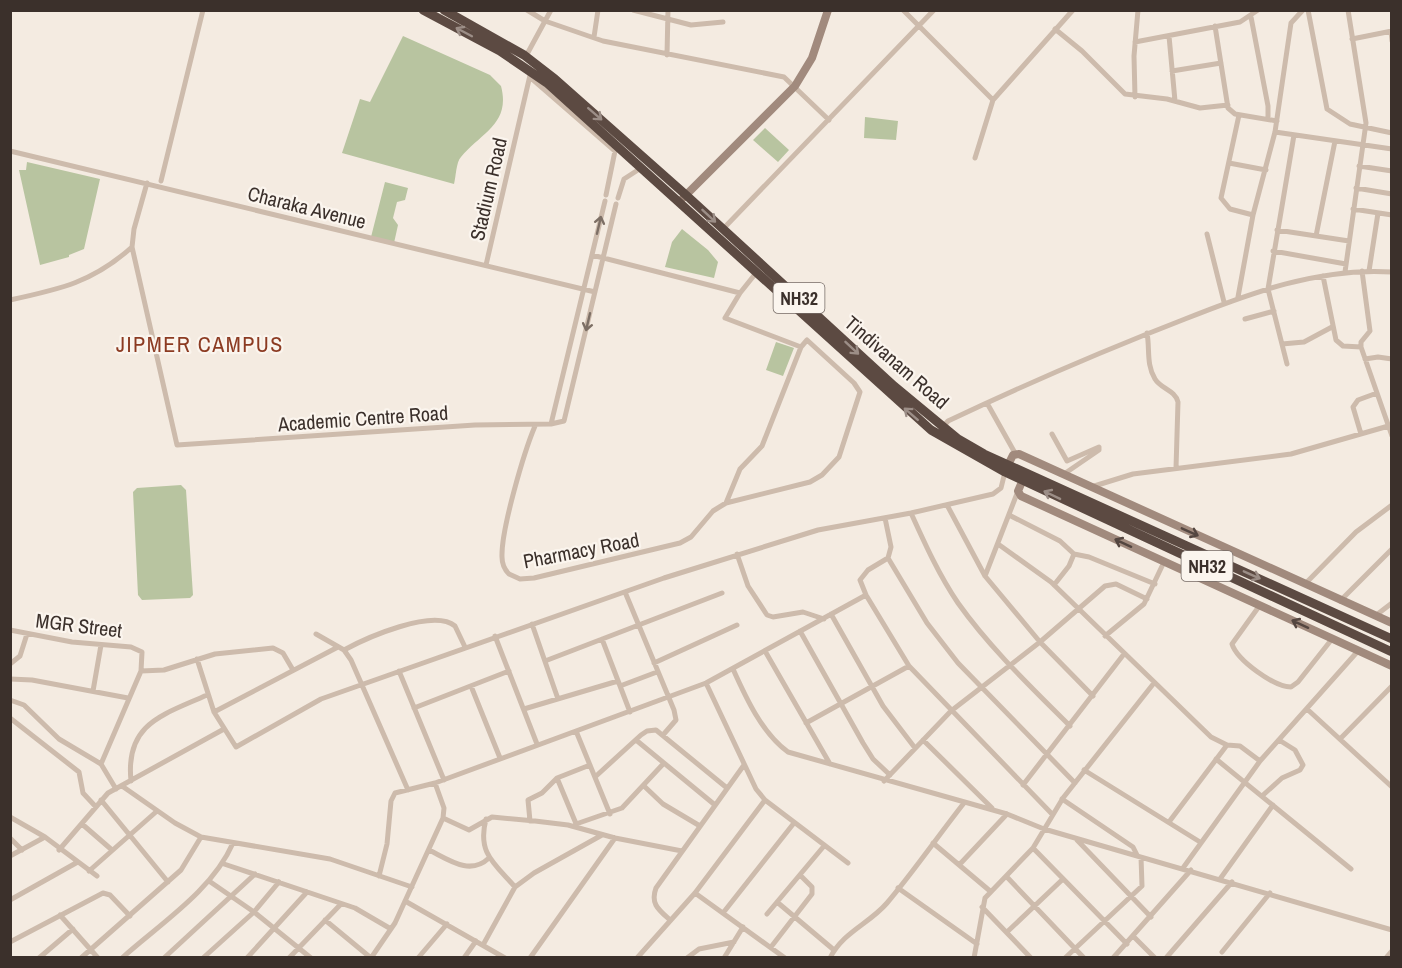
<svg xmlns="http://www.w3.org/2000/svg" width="1402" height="968" viewBox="0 0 1402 968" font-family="'Archivo Narrow',sans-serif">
<rect width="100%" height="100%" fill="#f4ebe1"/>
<!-- green -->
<path fill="#b8c4a0" d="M403,36L490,75L501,86C511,124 481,133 461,157C456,162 456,177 454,184L342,153L360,99L370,102Z
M865,117L898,121L896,140L864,138Z
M765,128L789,150L778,162L753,140Z
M27,162L100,179L84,249L69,255V257L40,265L19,170H26Z
M385,182L408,188L405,200L397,202L393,218L398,225L394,243L371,237Z
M682,229L708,250L718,262L714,278L665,267L672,242Z
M776,342L794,348L783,376L766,370Z
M181,485L186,490L193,595L190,598L142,600L138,595L133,492L137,488Z"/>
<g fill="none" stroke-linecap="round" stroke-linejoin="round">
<!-- street -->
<path stroke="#cdbbac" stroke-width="5" d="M527,10L545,21L603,41L784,77L829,120
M633,10L691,25L723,22
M903,10L993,100
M1308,10L1327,109L1350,124L1392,133
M1251,17L1268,106V119
M1215,26L1228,108L1235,114L1277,121
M1055,29L1082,51L1125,94L1167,99L1200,108L1228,105
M1391,31L1392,41
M1169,36L1175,101
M594,37L598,10
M1352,39L1392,31
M1135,42L1240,22L1258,10
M667,55L668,10
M526,56L551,10
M1172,71L1221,63
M531,78L615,151L606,195
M1135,97L1134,56L1138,10
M1239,115L1221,198L1230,209L1253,215
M1275,132L1392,149
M10,151L595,292
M975,158L993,100L1073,10
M1229,163L1266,170
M1359,166L1392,171
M161,181L203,10
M147,183L134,229L132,247L177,445L475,425L551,424
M1356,188L1392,194
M618,198L624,179L641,168
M605,201L551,424L564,421L616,204
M1353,209L1392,215
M723,229L934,10
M1277,230L1349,241
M1207,234L1224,302
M1316,236L1335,141
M1273,251L1346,264
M592,255L740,293
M486,265L531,71
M1362,271L1370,331L1361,342V347L1392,436
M1369,271L1378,213
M1345,272L1366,123L1348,10
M756,273L740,293L725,318L801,347
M1323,276L1336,340L1343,346L1361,347
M1238,297L1253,215L1275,132L1291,23L1303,10
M10,300C61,289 93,282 132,247
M1245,319L1274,311
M1147,333C1150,349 1146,364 1155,379C1161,389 1175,390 1178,402L1176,468
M1282,344L1304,342L1332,327
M1365,359L1378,357L1392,359
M1287,364L1268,289L1294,135
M987,403L1015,453
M535,426C524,452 501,530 502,557C502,564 504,569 509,574L520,579L534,578L680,543L691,537L713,511L726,503L810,482L822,475L839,457L860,392L854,383L807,340L801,347L762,446L740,469L726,503
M942,428L948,421C1026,384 1105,350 1185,319C1250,293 1320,267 1392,272
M1052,434L1067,461L1099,447V450L1064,474
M1361,434L1353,407L1358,400L1377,393
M1091,487L1133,474L1291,454L1392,425
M947,505L985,576L1040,642L1093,696
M911,513C925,544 939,575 958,603C990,648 1031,687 1070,726
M1009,515L1060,541L1074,554L1069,566L1054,585
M885,518L891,547L888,558L927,623L958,663L1075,783
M998,544L1051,582L1211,737L1227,745L1240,746L1260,761
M737,554L748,586L767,615L773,617L803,612L824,619
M1074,554L1089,557L1155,584
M888,558L868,570L860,580L866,595L909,666L1052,814
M985,576L1018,491
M1305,584L1356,532L1392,505
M625,592L674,710L676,720L663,735
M1340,601L1392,549
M1260,605L1232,644C1237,660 1274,687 1291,687L1298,682L1332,639
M831,614L883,706L915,748
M1375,616L1392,603
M532,624L558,699
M10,630L72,642L131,647L142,652L141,671L101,764L116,789
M800,631L863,743L873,759L890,775
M316,634L344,650L351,660L408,790
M495,636L537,744
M1105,636L1144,604L1164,562
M602,639L630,712
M344,650C366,638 433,608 455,626L465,647
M765,651L830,764
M197,659L214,712L236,747L321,699L664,578L818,530L911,513L993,494L1001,488L1005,472
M545,661L722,593
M654,663L737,625
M10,664L20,656L27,634
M733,669C746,698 762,733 788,752L1007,814L1044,829L1392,930
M141,671L164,670L215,654L273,648L283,653L293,670
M399,671L444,780
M10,679L32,680L128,698
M706,683L756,789L765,800L848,863
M471,686L500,758
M620,686L657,672
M93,691L101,645
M10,700L24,705L59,739L101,764
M414,708L509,671
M524,709L618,681
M1307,709L1392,787
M214,712L338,647
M10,718L79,772L83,793L96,807
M806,723L909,666
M576,731L610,814
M1340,739L1392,686
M636,740L715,805
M923,740L992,808
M1216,759L1351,869
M1084,770L1200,842
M595,777L641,735L647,731L656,730L727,788
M557,778L577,826
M131,781C125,723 163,715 207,695
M884,781L951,711L1040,642L1105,586L1116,584L1147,599
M1023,785L1124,654
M122,786L175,823L201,837L330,859L412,887
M644,786L663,804L700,826
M1262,796L1282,778L1300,770L1303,765L1295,750L1279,740
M1062,799L1133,847L1137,855
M101,800L168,882
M10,817L45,837L97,876
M443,818L469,830L492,817L535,821L568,825L615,838L682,851
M486,819C477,853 494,863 515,887
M530,821L528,800L542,793L557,778L590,765
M1169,822L1227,745
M82,824L112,850
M576,824L622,808L664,763
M10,838L22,850
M1077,840L1151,917
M933,843L990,891
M1033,848L1127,944
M59,850L108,793L224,729
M429,850C449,860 470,876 489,858
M10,856L45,837
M224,864L355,908L391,929
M960,864L1007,814
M1183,868L1260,761L1358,651
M89,871L157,811
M379,876L387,844L391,801L395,793L435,783L706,683L866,595
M1006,876L1084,958
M1220,879L1273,805
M209,881L254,912L311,958
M898,888L977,944
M695,893L785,958
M10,900L76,863
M405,901L505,958
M777,902L834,950
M982,907L1031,958
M723,913L794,823
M767,914L824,846
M60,915L98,958
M325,920L371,958
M670,920C659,910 650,904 656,888L744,765
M1007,932L1063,879
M1134,937L1155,958
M10,942L103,893L110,895L130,916
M483,945L515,887L534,873L602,835
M771,947L812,894V887L800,875
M1222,952L1270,893
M39,958L73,929
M81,958L181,870L201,837
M122,958C161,923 212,891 233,843
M164,958L255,874
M203,958L254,912L279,882
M247,958L307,892
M289,958L341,904
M371,958L395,923L443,818L444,808L435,783
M418,958L447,924
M464,958L476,941
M530,958L615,838
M637,958L695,893L765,800
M687,958L699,949L734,942
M724,958L743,927
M830,958C843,932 869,924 887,903C914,871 938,836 964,803
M974,958L985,898L1033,848L1063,798L1154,683
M1065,958L1142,886L1141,857
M1113,958L1191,870
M1166,958L1232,882
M1386,958L1392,951"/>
<!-- secondary -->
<path stroke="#a18a7d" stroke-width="8" d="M683,198L795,86L812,58L828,10
M1008,465L1013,455L1019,454L1392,623
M1025,475L1018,491L1021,496L1392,666"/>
<!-- highway -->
<path stroke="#5c4a42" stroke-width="9" d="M423,10L500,51L547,83L931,430L1005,472L1392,652
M444,10L524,55L555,79L686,195L894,386L958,439L984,454L1392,639"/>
</g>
<!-- one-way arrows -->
<defs><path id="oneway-shaft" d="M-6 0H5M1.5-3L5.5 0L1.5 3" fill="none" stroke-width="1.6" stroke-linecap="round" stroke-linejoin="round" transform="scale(1.5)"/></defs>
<g stroke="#9c8e87">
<use href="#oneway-shaft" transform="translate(464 32) rotate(-152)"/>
<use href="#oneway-shaft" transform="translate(595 114) rotate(41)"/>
<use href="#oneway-shaft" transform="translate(709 216) rotate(43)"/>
<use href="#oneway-shaft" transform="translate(852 348) rotate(43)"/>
<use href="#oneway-shaft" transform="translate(911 414) rotate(-139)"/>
<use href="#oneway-shaft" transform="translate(1052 495) rotate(-154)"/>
<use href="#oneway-shaft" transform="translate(1252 575) rotate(24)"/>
</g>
<g stroke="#7d6f65">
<use href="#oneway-shaft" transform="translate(599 225) rotate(-77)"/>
<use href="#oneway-shaft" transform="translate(588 322) rotate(103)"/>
</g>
<g stroke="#544640">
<use href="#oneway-shaft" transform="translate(1190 532) rotate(24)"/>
<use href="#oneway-shaft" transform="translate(1123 543) rotate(-155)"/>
<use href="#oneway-shaft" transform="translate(1300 624) rotate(-155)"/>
</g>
<g text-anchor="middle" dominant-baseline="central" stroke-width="4.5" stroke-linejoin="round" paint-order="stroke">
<!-- shield labels -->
<g fill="#fbf5ee" stroke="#756b66" stroke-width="1.5">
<rect x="773.5" y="283" width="51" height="30" rx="4.5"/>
<rect x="1181.5" y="551" width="51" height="30" rx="4.5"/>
</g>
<g font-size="18" font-weight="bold" fill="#3b302b">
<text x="799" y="298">NH32</text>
<text x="1207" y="566">NH32</text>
</g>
<!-- street labels -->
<g font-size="20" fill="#3b302b" stroke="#fbf5ee">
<text transform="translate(488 189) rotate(-77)">Stadium Road</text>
<text transform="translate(307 207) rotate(14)">Charaka Avenue</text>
<text transform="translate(897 362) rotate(41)">Tindivanam Road</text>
<text transform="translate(363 418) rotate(-4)">Academic Centre Road</text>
<text transform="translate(581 550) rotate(-11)">Pharmacy Road</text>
<text transform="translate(79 625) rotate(7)">MGR Street</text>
</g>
<!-- quarter labels -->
<g font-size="22" letter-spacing="1.5" fill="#8c3b22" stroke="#fbf5ee">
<text x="200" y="344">JIPMER CAMPUS</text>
</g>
</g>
<!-- border -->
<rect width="1402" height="968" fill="none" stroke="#3b302b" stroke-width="24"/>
</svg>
